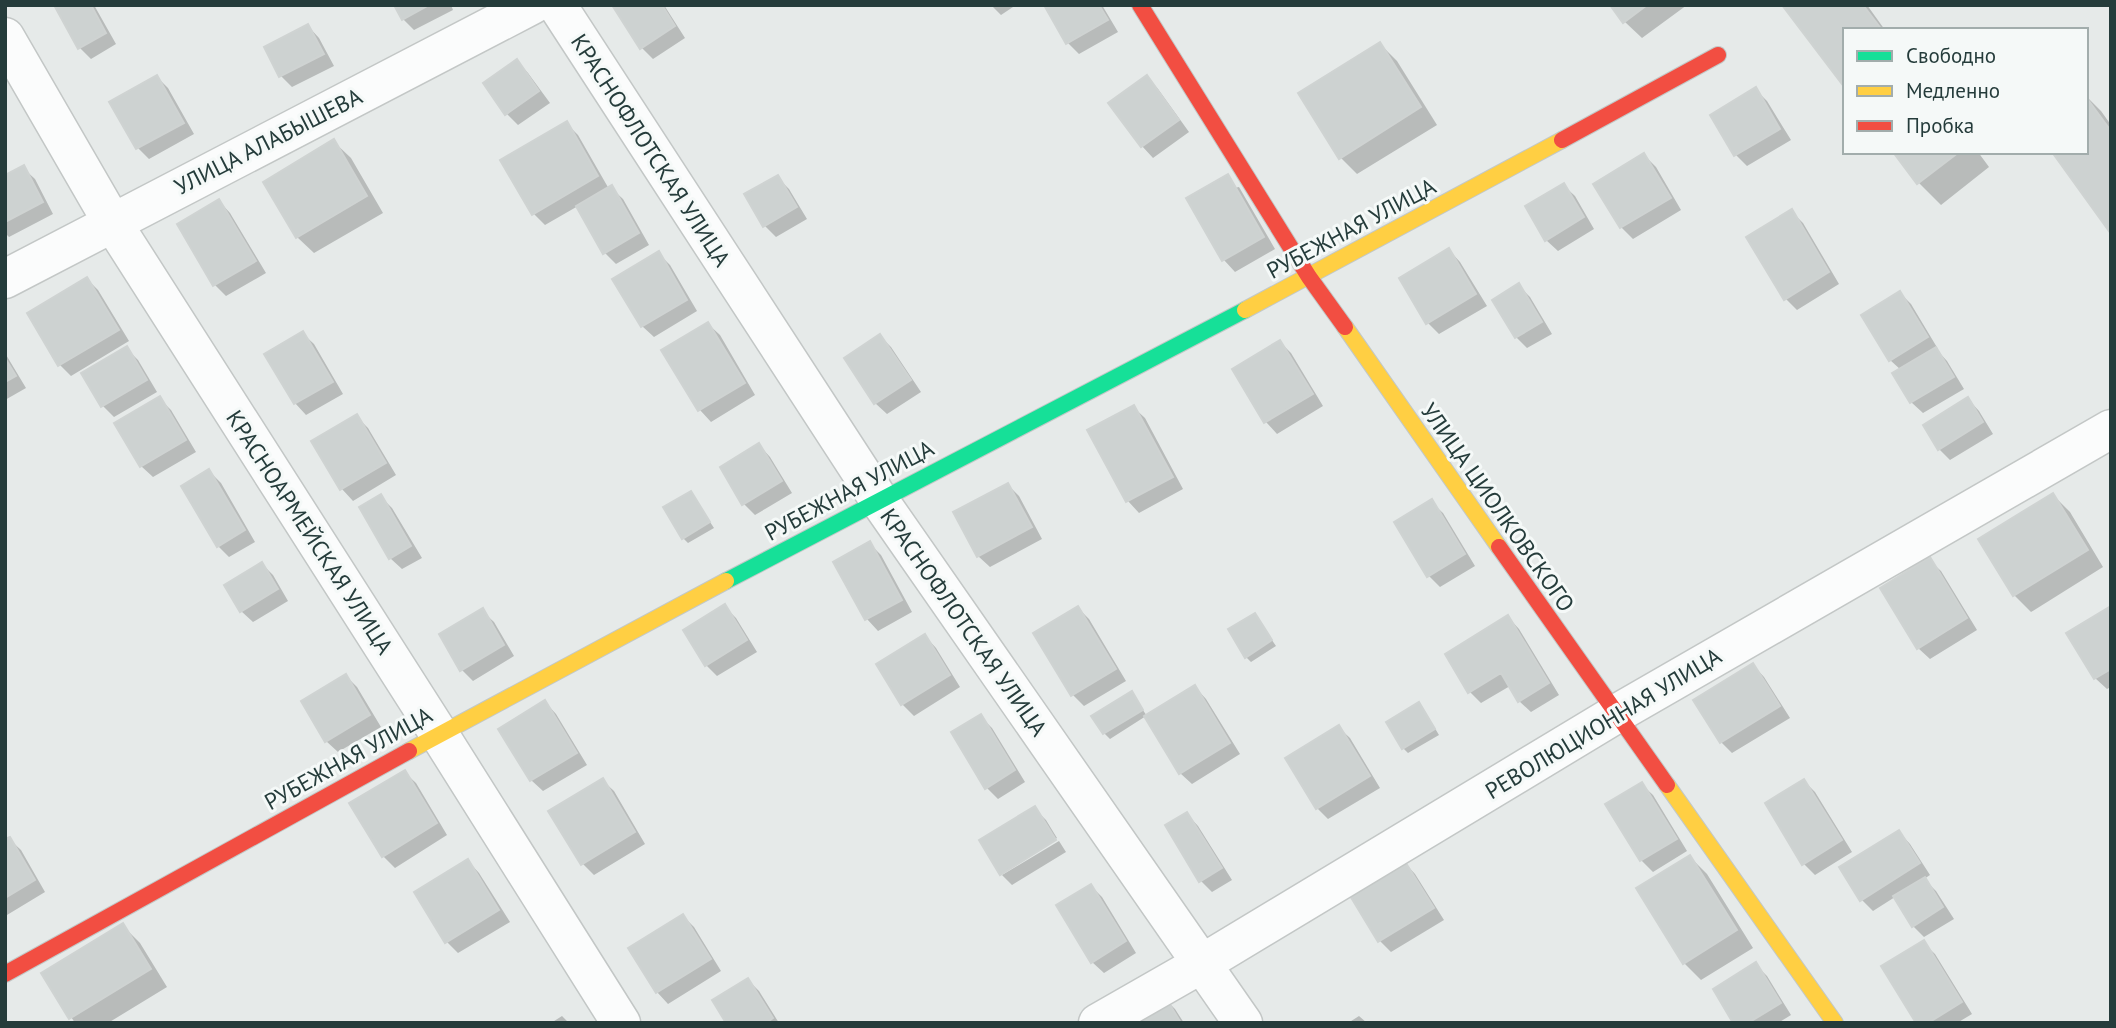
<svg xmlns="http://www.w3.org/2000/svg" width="2116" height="1028" font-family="'PT Sans',sans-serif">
  <rect width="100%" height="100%" fill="#e6eae9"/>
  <path fill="#0003" d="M 56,5 L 94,5 L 116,44 L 91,59 L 80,48 Z
    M 396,5 L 451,5 L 453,10 L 414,30 L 403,19 Z
    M 614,5 L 664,5 L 685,38 L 653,59 L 641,47 Z
    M 991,5 L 1016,5 L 1001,15 Z
    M 1046,5 L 1102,5 L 1118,32 L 1079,54 L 1068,43 Z
    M 1613,5 L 1687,5 L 1642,38 L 1625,22 Z
    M 1784,5 L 1867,5 L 1885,30 L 1845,30 Z
    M 308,26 L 319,38 L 334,66 L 292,87 L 281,76 Z
    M 1380,44 L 1397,61 L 1437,125 L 1357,174 L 1340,157 Z
    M 517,61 L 528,73 L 550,103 L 518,125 L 507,114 L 485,84 Z
    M 157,77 L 168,88 L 194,134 L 149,159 L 138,148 L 112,102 Z
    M 1147,77 L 1158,89 L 1189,132 L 1153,158 L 1142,146 Z
    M 1756,90 L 1767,101 L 1791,140 L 1747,166 L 1736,155 Z
    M 2086,96 L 2101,111 L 2111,125 L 2111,231 L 2086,152 Z
    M 566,123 L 578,135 L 609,189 L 611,188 L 623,199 L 649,245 L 616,264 L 604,252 L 578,206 L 545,225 L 534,214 Z
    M 334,142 L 351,158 L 383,213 L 314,253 L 297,237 Z
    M 1896,152 L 1978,152 L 1989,167 L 1941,205 L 1919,183 Z
    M 1644,155 L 1656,167 L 1681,210 L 1633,239 L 1621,227 L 1596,184 Z
    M 23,168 L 35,179 L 53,214 L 9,237 L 5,233 L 5,177 Z
    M 777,177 L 789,189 L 807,219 L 776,237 L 765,226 Z
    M 1563,185 L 1575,196 L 1594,229 L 1558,251 L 1546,240 Z
    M 1239,187 L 1275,249 L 1235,272 L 1224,260 L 1188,199 Z
    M 219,201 L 230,213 L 266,273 L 226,296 L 215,285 Z
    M 1791,211 L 1803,223 L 1839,284 L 1797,310 L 1786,299 Z
    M 1449,250 L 1460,262 L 1487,306 L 1439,334 L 1428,323 Z
    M 659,254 L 670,265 L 697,311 L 654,337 L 642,326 Z
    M 87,279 L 98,290 L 129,341 L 71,376 L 60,365 Z
    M 1519,286 L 1530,297 L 1552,334 L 1527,348 L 1516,337 Z
    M 1900,293 L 1911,304 L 1938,349 L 1937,350 L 1947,361 L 1964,389 L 1923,413 L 1911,402 L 1901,370 L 1890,360 Z
    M 708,324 L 720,335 L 755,395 L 711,422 L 700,410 L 664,351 Z
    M 302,333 L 314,344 L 343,394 L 306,415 L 295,403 Z
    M 880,336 L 891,347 L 921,392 L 887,414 L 875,403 Z
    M 1280,342 L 1291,353 L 1323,406 L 1277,434 L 1266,422 L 1234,370 Z
    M 126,348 L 138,360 L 157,392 L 114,417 L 103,406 L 83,374 Z
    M 5,353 L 26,388 L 5,400 Z
    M 159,398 L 171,410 L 196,452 L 153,477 L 141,466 Z
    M 1968,399 L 1979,411 L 1993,434 L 1950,460 L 1939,449 Z
    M 1133,407 L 1145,418 L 1183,489 L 1139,513 L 1128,501 L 1090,430 Z
    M 357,417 L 368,428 L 396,475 L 353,501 L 342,489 L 314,442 Z
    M 759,445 L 770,457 L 792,493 L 755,515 L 743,503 Z
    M 209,471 L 221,483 L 255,542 L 229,557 L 218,546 Z
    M 1008,485 L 1019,496 L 1042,539 L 990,567 L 978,556 Z
    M 691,493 L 714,528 L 688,543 L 683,538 Z
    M 2053,495 L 2070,512 L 2103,567 L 2031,612 L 2014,595 Z
    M 380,496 L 392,508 L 422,558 L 402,569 L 390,558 Z
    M 1431,502 L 1443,513 L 1475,566 L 1440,587 L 1429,576 Z
    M 869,543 L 881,555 L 912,612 L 878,631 L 867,619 L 835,562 Z
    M 1929,560 L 1941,571 L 1977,630 L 1930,659 L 1918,648 Z
    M 262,564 L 273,575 L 288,601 L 253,622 L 241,611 Z
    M 725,607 L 736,618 L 757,652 L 717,676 L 706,665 Z
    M 1078,608 L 1089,619 L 1126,681 L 1084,706 L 1073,695 Z
    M 2111,608 L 2111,687 L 2107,689 L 2095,678 Z
    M 482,611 L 494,622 L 514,656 L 473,681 L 461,669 Z
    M 1255,615 L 1276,646 L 1251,662 L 1246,657 Z
    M 1508,617 L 1519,629 L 1559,695 L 1531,712 L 1519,701 L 1510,686 L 1481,703 L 1470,692 Z
    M 925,636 L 936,648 L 960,687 L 914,716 L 902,704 L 878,664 Z
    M 1753,665 L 1764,677 L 1790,718 L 1732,753 L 1721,742 Z
    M 346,676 L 357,687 L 381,727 L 338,752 L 326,741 Z
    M 1195,687 L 1206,699 L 1240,754 L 1192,784 L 1180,773 L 1146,716 L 1110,739 L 1104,733 L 1131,693 L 1147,716 Z
    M 545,702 L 556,714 L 587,765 L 543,791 L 531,780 Z
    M 1424,710 L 1439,735 L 1408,753 L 1403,748 Z
    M 980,716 L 992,728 L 1025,782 L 998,799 L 987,788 Z
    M 1338,727 L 1350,738 L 1380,788 L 1328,819 L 1317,808 Z
    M 404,772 L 416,783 L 447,835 L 395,868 L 383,856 L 352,804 Z
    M 602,780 L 614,791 L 645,844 L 594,875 L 583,864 Z
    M 1804,781 L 1815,792 L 1852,852 L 1815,875 L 1804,864 Z
    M 1641,784 L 1653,795 L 1687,851 L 1653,872 L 1641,860 Z
    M 1034,808 L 1046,820 L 1057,838 L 1001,871 Z
    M 1187,814 L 1198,826 L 1232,880 L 1212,892 L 1201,881 Z
    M 1899,832 L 1910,844 L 1930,875 L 1924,879 L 1936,891 L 1954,919 L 1924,937 L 1913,926 L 1895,897 L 1873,911 L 1861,899 Z
    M 9,839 L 21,850 L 45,892 L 7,915 L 5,913 L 5,841 Z
    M 1059,841 L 1066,852 L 1012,885 L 1002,875 Z
    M 1690,857 L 1707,874 L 1753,948 L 1701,980 L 1684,963 Z
    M 468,861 L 479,873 L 510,922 L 458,953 L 447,942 Z
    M 1404,862 L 1415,874 L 1444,920 L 1391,952 L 1380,941 Z
    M 1091,886 L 1102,897 L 1136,953 L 1104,973 L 1092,962 Z
    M 683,916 L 694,927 L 721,971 L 668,1004 L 657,992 Z
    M 123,926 L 140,943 L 167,987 L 108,1023 L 75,1023 L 44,974 Z
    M 1923,943 L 1935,954 L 1972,1014 L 1957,1023 L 1918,1023 Z
    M 1756,965 L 1767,976 L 1791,1015 L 1778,1023 L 1735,1023 Z
    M 748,980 L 759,991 L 779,1023 L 728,1023 Z
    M 1164,998 L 1175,1009 L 1184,1023 L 1125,1023 Z
    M 562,1016 L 569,1023 L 551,1023 Z
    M 1359,1016 L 1367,1023 L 1348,1023 Z"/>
  <path fill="#cdd2d1" stroke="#cfd3d2" stroke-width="2" d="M 54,5 L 91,5 L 106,33 L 78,49 Z
    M 394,5 L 429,5 L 402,20 Z
    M 612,5 L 662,5 L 675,26 L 640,49 Z
    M 1044,5 L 1099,5 L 1108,20 L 1066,44 Z
    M 1610,5 L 1647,5 L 1623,23 Z
    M 1782,5 L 1863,5 L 1882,30 L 1845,30 L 1845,88 Z
    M 308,24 L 324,54 L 279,77 L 264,47 Z
    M 1380,42 L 1421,107 L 1339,159 L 1298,93 Z
    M 517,59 L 539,91 L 505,115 L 483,83 Z
    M 157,75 L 184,123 L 136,149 L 109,102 Z
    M 1147,75 L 1179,120 L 1141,147 L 1108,103 Z
    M 1756,87 L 1780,129 L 1734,156 L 1710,115 Z
    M 2086,97 L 2111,131 L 2111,234 L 2052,152 L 2086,152 Z
    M 567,121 L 598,176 L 532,215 L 500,160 Z
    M 334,139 L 367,196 L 296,238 L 263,182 Z
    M 1893,152 L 1959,152 L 1917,184 Z
    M 1644,153 L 1671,198 L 1620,228 L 1593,184 Z
    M 24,165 L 43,202 L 5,222 L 5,175 Z
    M 1228,174 L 1264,237 L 1222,261 L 1186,198 Z
    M 778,175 L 797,207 L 763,227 L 744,194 Z
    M 1564,183 L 1584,217 L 1545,241 L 1525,206 Z
    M 612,185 L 639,233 L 603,254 L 576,206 Z
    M 219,199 L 256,261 L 213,286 L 177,224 Z
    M 1792,209 L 1829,272 L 1784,300 L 1746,237 Z
    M 1449,248 L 1476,294 L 1426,324 L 1399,278 Z
    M 659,251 L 687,300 L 641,327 L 612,279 Z
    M 87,277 L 119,330 L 58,366 L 27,313 Z
    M 1519,283 L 1542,322 L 1515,338 L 1492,300 Z
    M 1900,291 L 1928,337 L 1889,361 L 1861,315 Z
    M 708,322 L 745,383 L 698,411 L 661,350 Z
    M 303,331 L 333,382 L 294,404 L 264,354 Z
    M 880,334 L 911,380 L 874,404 L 844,358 Z
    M 1280,340 L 1313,394 L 1264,423 L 1232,369 Z
    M 127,346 L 147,380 L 101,407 L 81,373 Z
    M 1936,347 L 1954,377 L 1910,403 L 1892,373 Z
    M 5,358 L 16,376 L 5,382 Z
    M 160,396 L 186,440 L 140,467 L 114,423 Z
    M 1968,397 L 1983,422 L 1938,450 L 1923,425 Z
    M 1134,405 L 1173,477 L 1126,502 L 1087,430 Z
    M 357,414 L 386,463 L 340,490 L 311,441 Z
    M 759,443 L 782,481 L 742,505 L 720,467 Z
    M 209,469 L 245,530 L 217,547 L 181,486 Z
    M 1008,483 L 1032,527 L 977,557 L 953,512 Z
    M 691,491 L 710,522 L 682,539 L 663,507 Z
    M 2053,493 L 2088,550 L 2013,596 L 1978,539 Z
    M 381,494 L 411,546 L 389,559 L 359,507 Z
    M 1432,499 L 1465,554 L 1427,577 L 1394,522 Z
    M 870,541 L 902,600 L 865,620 L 833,562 Z
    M 1930,557 L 1967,618 L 1917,649 L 1880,588 Z
    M 262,562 L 278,589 L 240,612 L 224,585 Z
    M 725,604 L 747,640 L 705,666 L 683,630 Z
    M 1078,606 L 1116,669 L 1071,696 L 1033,633 Z
    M 2111,606 L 2111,669 L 2094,679 L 2066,633 Z
    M 483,608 L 504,645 L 460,671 L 439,634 Z
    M 1255,613 L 1272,640 L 1245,658 L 1228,629 Z
    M 1508,615 L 1549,683 L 1518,702 L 1501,673 L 1468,693 L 1445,654 Z
    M 925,634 L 950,675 L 901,705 L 876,664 Z
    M 1753,663 L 1780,706 L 1720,743 L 1693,700 Z
    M 346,674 L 370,715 L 325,742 L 301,701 Z
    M 1195,685 L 1230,743 L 1179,774 L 1144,716 Z
    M 1132,691 L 1143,710 L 1103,734 L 1091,716 Z
    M 545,700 L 577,753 L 530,781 L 498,729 Z
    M 1419,702 L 1435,729 L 1402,749 L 1386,722 Z
    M 981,714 L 1015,770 L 985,789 L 951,732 Z
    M 1339,725 L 1370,776 L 1316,809 L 1285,758 Z
    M 405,770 L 437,823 L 382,857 L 349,803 Z
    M 603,778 L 635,832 L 581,865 L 548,811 Z
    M 1804,779 L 1842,840 L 1802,865 L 1765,803 Z
    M 1642,782 L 1677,839 L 1640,861 L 1605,804 Z
    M 1035,806 L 1056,840 L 1000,875 L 979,840 Z
    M 1187,812 L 1222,868 L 1199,882 L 1165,825 Z
    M 1899,830 L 1920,863 L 1860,901 L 1839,867 Z
    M 10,837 L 35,880 L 5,898 L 5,839 Z
    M 1690,855 L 1737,930 L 1683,964 L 1636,888 Z
    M 468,859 L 499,910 L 445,943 L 414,892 Z
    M 1404,860 L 1434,908 L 1378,942 L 1349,894 Z
    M 1925,877 L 1943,907 L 1912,927 L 1893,896 Z
    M 1091,884 L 1126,941 L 1091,963 L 1056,905 Z
    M 683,914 L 711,959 L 656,993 L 628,948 Z
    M 123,923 L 151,969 L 69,1019 L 41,973 Z
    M 1924,940 L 1962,1002 L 1928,1023 L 1916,1023 L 1881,966 Z
    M 1756,962 L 1781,1003 L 1748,1023 L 1733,1023 L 1713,989 Z
    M 748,978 L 773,1018 L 766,1023 L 726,1023 L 712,1000 Z
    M 1164,995 L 1181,1023 L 1122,1023 Z"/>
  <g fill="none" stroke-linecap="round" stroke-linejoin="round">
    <defs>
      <path id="street" d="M 557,5 L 879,500 L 1243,1023
        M 5,37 L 112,222 L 439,734 L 621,1023
        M 5,279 L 532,5
        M 1098,1023 L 1203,963 L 1616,714 L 2111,429"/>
      <path id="fast" d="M 726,581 L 1245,310"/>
      <path id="slow" d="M 1245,310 L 1562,140
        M 1345,327 L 1499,547
        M 409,751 L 726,581
        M 1667,785 L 1835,1023"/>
      <path id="jam" d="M 1140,5 L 1309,277 L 1345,327
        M 1562,140 L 1718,55
        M 1499,547 L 1667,785
        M 5,974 L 409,751"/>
    </defs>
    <use href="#street" stroke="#c3c7c6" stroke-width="41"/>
    <use href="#fast" stroke="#c2c8c7" stroke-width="18"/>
    <use href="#slow" stroke="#c2c8c7" stroke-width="18"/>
    <use href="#jam" stroke="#c2c8c7" stroke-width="18"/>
    <use href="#street" stroke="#fbfcfc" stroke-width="38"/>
    <use href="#fast" stroke="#16e098" stroke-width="16"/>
    <use href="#slow" stroke="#ffcf43" stroke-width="16"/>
    <use href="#jam" stroke="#f24e42" stroke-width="16"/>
  </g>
  <g text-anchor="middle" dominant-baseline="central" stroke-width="6" stroke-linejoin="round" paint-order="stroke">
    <g font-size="23" fill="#253c3b" stroke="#f5f9f8">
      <text transform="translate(268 141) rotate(-27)">УЛИЦА АЛАБЫШЕВА</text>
      <text transform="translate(651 150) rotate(57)">КРАСНОФЛОТСКАЯ УЛИЦА</text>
      <text transform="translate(1351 228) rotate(-28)">РУБЕЖНАЯ УЛИЦА</text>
      <text transform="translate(849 490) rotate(-28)">РУБЕЖНАЯ УЛИЦА</text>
      <text transform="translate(1498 507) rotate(55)">УЛИЦА ЦИОЛКОВСКОГО</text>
      <text transform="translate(310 532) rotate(57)">КРАСНОАРМЕЙСКАЯ УЛИЦА</text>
      <text transform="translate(964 622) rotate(55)">КРАСНОФЛОТСКАЯ УЛИЦА</text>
      <text transform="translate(1603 723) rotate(-31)">РЕВОЛЮЦИОННАЯ УЛИЦА</text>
      <text transform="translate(348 758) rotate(-29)">РУБЕЖНАЯ УЛИЦА</text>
    </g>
  </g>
  <rect width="2116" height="1028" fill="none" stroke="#253c3b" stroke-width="14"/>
  <rect x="1843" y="28" width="245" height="126" fill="#f5f9f8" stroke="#a2adac" stroke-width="2"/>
  <rect x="1857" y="51" width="35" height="10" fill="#16e098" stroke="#a2adac" stroke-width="2"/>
  <text x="1906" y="63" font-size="21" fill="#253c3b">Свободно</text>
  <rect x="1857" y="86" width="35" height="10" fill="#ffcf43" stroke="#a2adac" stroke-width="2"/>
  <text x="1906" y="98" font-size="21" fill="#253c3b">Медленно</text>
  <rect x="1857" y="121" width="35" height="10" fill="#f24e42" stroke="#a2adac" stroke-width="2"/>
  <text x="1906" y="133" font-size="21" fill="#253c3b">Пробка</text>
</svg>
